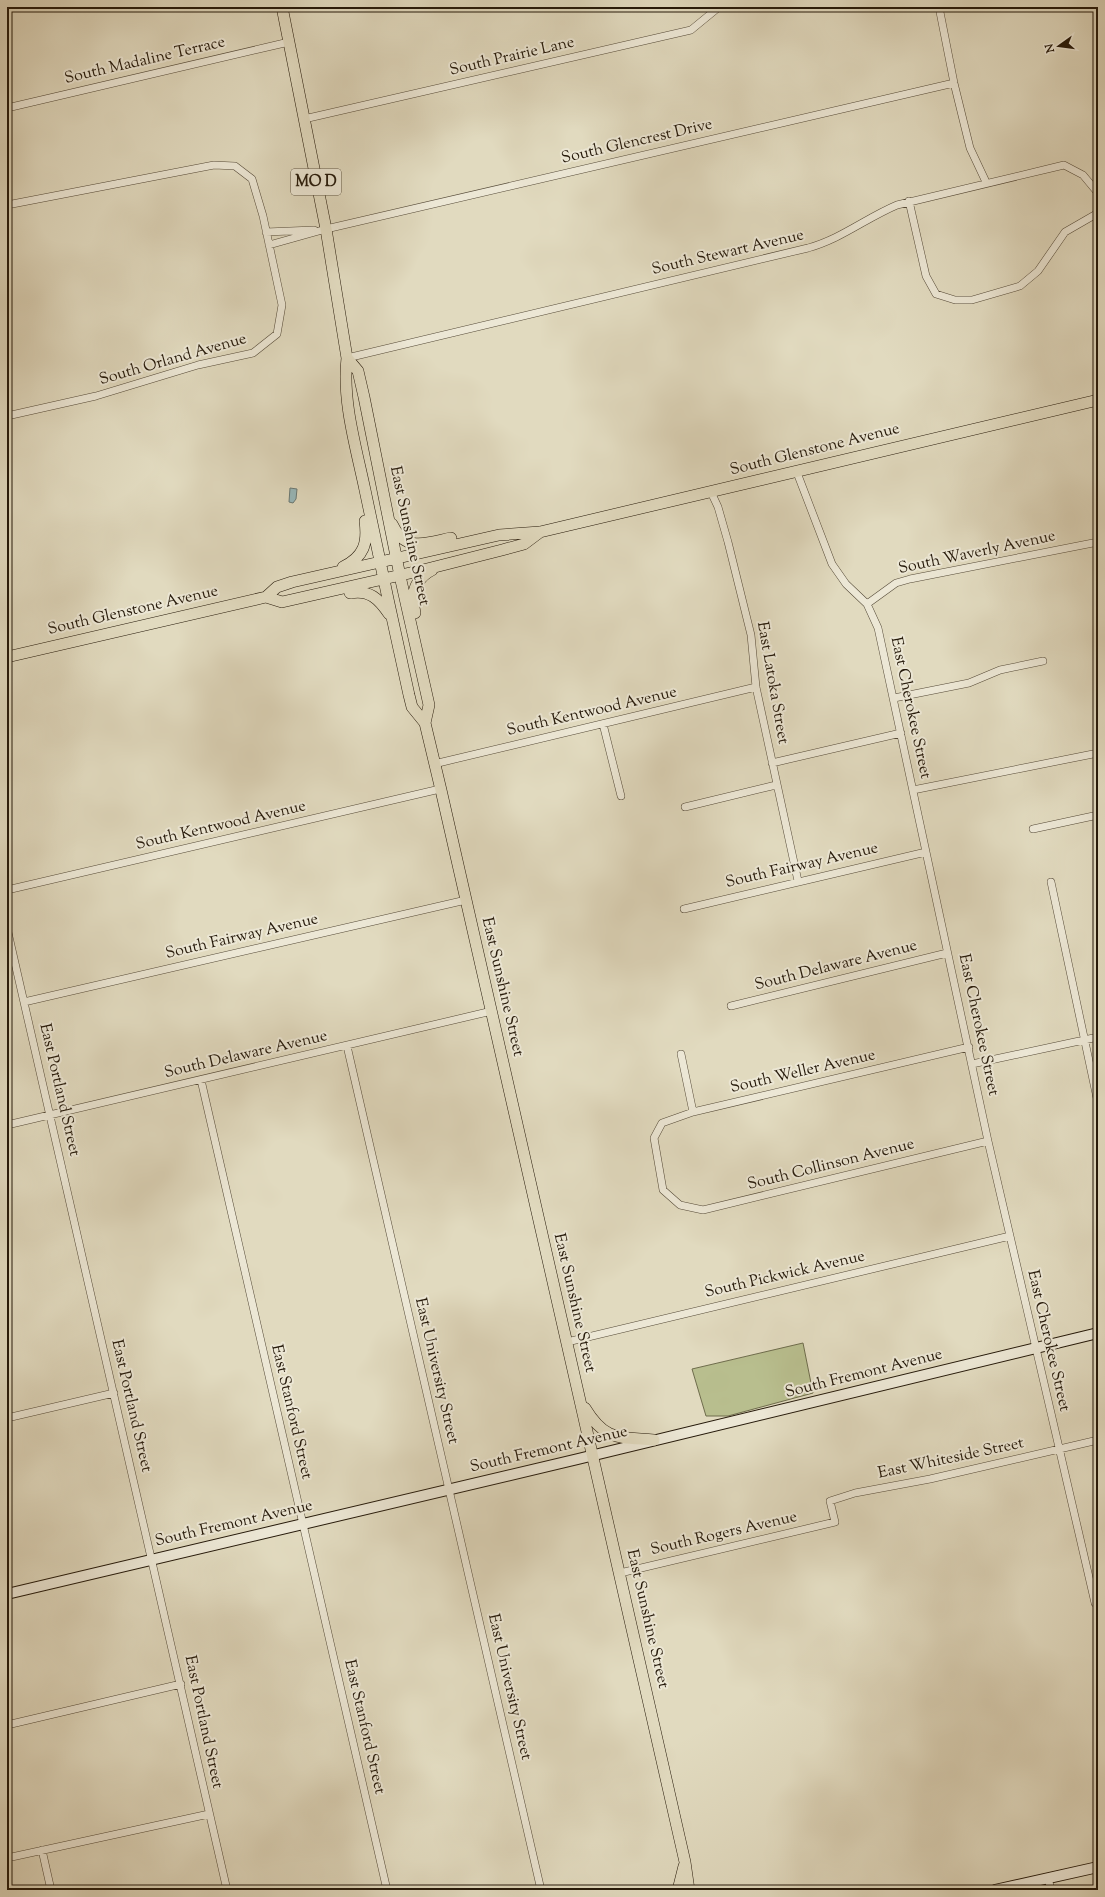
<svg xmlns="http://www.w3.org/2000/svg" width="1105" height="1897" font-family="'Sorts Mill Goudy',serif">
  <rect width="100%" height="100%" fill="#e1dabf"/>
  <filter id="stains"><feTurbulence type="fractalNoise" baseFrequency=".005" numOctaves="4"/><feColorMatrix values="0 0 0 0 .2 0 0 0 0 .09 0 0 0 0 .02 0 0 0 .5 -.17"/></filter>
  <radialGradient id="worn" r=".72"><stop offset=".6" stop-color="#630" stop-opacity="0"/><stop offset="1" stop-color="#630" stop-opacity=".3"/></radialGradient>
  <path fill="#b8be8e" stroke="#6e6c4c" d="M 803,1343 L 813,1393 L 728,1416 L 706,1416 L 692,1369 Z"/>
  <path fill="#97b8bb" stroke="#697874" d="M 290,488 L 297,489 L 296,499 L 293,503 L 289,502 Z"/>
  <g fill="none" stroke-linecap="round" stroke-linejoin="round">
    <defs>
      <path id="street" d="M 939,7 L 954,83 L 970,148 L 986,182
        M 7,108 L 289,42
        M 304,119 L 691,30 L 719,7
        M 909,201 L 926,276 L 936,294 L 955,300 L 972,300 L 1020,286 L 1038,271 L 1065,232 L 1098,213
        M 7,205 L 214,165 L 235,166 L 252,179 L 263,216 L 282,305 L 277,334 L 253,353 L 198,365 L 96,396 L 7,416
        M 266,232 L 314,230
        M 269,245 L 326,229 L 954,83
        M 347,358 L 808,248 C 841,239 866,218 897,205 L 1064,165 L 1083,175 L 1098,193
        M 796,470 L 832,564 L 846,584 L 867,604 L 878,628 L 988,1141 L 1095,1603 L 1098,1602
        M 711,492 L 718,507 L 728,542 L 751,635 L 756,687 L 798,881
        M 867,604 L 896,583 L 910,579 L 1098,542
        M 894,698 L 969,683 L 1000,670 L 1043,661
        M 603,724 L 621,796
        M 772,763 L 901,733
        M 434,764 L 756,687
        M 913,790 L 1098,753
        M 685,807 L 776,785
        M 1033,829 L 1098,815
        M 1051,882 L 1098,1103
        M 7,890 L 440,789
        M 684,909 L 926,852
        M 7,928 L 227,1890
        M 24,1002 L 466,900
        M 731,1006 L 947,953
        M 347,1046 L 541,1890
        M 969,1047 L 693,1112 L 662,1123 L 654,1138 L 663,1190 L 680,1205 L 703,1210 L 988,1141
        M 681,1054 L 693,1112
        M 972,1064 L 1098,1037
        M 201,1080 L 387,1890
        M 7,1125 L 492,1011
        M 567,1342 L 1010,1236
        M 7,1418 L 114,1393
        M 620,1573 L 835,1522 L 830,1501 L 855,1493 L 930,1479 L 1098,1440
        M 7,1725 L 181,1684
        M 42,1850 L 51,1890
        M 7,1858 L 209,1814
        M 1048,1878 L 1051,1890"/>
      <path id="secondary" d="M 7,1594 L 578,1459 L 1098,1333
        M 995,1890 L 1098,1867"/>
      <path id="primary" d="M 282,7 L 326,229 L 347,358 C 342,401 356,447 365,490 C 379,558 394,627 409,695 L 412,707 L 425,723 L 441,790 L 685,1862 L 689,1890
        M 347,358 L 358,371 L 364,397 L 400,576 L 427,696 L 429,705 L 425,723
        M 392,524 C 405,553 427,543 451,538
        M 343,567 C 364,557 368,543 365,521
        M 350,593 C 369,589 379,599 389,614
        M 266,597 L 282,602 L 423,570 L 502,550 L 524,544 L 540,532
        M 415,613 C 411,595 414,579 432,570
        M 7,657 L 266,597 L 277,587 L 292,582 L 499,535 L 540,532 L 1098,400
        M 585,1408 C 605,1441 618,1437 654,1440
        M 678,1890 L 684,1866"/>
    </defs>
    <use href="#street" stroke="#544937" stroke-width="8"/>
    <use href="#secondary" stroke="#25190a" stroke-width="12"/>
    <use href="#primary" stroke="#25190a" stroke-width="12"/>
    <use href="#street" stroke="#ece7d5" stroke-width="7"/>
    <use href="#secondary" stroke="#ece7d5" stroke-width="10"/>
    <use href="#primary" stroke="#e1dabf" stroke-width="11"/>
  </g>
  <g text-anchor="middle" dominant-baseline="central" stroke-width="4" stroke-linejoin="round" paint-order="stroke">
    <rect fill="#ece7d5" stroke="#615747" stroke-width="1" x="291" y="169" width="50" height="26" rx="3"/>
    <g font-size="15" font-weight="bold" fill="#25190a">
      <text x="316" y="182">MO D</text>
    </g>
    <g font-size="16" fill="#25190a" stroke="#ece7d5">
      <text transform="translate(512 57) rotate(-13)">South Prairie Lane</text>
      <text transform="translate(145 61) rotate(-13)">South Madaline Terrace</text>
      <text transform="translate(637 142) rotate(-13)">South Glencrest Drive</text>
      <text transform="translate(728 253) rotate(-13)">South Stewart Avenue</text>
      <text transform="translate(173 360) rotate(-16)">South Orland Avenue</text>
      <text transform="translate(815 450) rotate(-14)">South Glenstone Avenue</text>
      <text transform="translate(409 536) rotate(78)">East Sunshine Street</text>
      <text transform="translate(977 553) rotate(-12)">South Waverly Avenue</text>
      <text transform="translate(133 611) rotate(-13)">South Glenstone Avenue</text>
      <text transform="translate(772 683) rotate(80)">East Latoka Street</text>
      <text transform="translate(910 708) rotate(78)">East Cherokee Street</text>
      <text transform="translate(592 712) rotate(-13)">South Kentwood Avenue</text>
      <text transform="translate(221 826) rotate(-13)">South Kentwood Avenue</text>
      <text transform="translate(802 866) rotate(-13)">South Fairway Avenue</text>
      <text transform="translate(242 937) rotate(-13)">South Fairway Avenue</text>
      <text transform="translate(836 966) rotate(-14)">South Delaware Avenue</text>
      <text transform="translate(502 987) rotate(77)">East Sunshine Street</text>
      <text transform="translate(978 1025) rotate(78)">East Cherokee Street</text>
      <text transform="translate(246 1055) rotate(-13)">South Delaware Avenue</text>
      <text transform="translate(803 1072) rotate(-13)">South Weller Avenue</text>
      <text transform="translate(59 1090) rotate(77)">East Portland Street</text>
      <text transform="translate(831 1165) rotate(-14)">South Collinson Avenue</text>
      <text transform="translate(785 1275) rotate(-13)">South Pickwick Avenue</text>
      <text transform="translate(574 1303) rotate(77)">East Sunshine Street</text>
      <text transform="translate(1048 1341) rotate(77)">East Cherokee Street</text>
      <text transform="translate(436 1371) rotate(77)">East University Street</text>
      <text transform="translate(864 1374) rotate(-14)">South Fremont Avenue</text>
      <text transform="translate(131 1406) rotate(77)">East Portland Street</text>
      <text transform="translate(291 1412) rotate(77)">East Stanford Street</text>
      <text transform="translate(549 1450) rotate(-13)">South Fremont Avenue</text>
      <text transform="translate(951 1459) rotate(-12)">East Whiteside Street</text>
      <text transform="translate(234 1524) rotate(-13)">South Fremont Avenue</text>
      <text transform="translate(724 1534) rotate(-13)">South Rogers Avenue</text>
      <text transform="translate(647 1619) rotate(77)">East Sunshine Street</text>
      <text transform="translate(509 1687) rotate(77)">East University Street</text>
      <text transform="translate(203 1722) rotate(78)">East Portland Street</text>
      <text transform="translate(364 1727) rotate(77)">East Stanford Street</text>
    </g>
  </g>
  <rect width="1105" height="1897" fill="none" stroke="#e1dabf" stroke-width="24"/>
  <rect x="8" y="8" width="1089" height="1881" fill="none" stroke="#25190a" stroke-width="2"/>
  <rect x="12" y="12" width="1081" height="1873" fill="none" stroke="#25190a"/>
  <g transform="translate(1059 46) rotate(256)" stroke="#ece7d5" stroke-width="3" paint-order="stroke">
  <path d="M0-3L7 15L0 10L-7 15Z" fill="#25190a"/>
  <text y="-6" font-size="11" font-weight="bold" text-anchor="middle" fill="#25190a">N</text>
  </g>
  <rect width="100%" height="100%" filter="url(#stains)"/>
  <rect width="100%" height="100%" fill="url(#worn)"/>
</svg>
